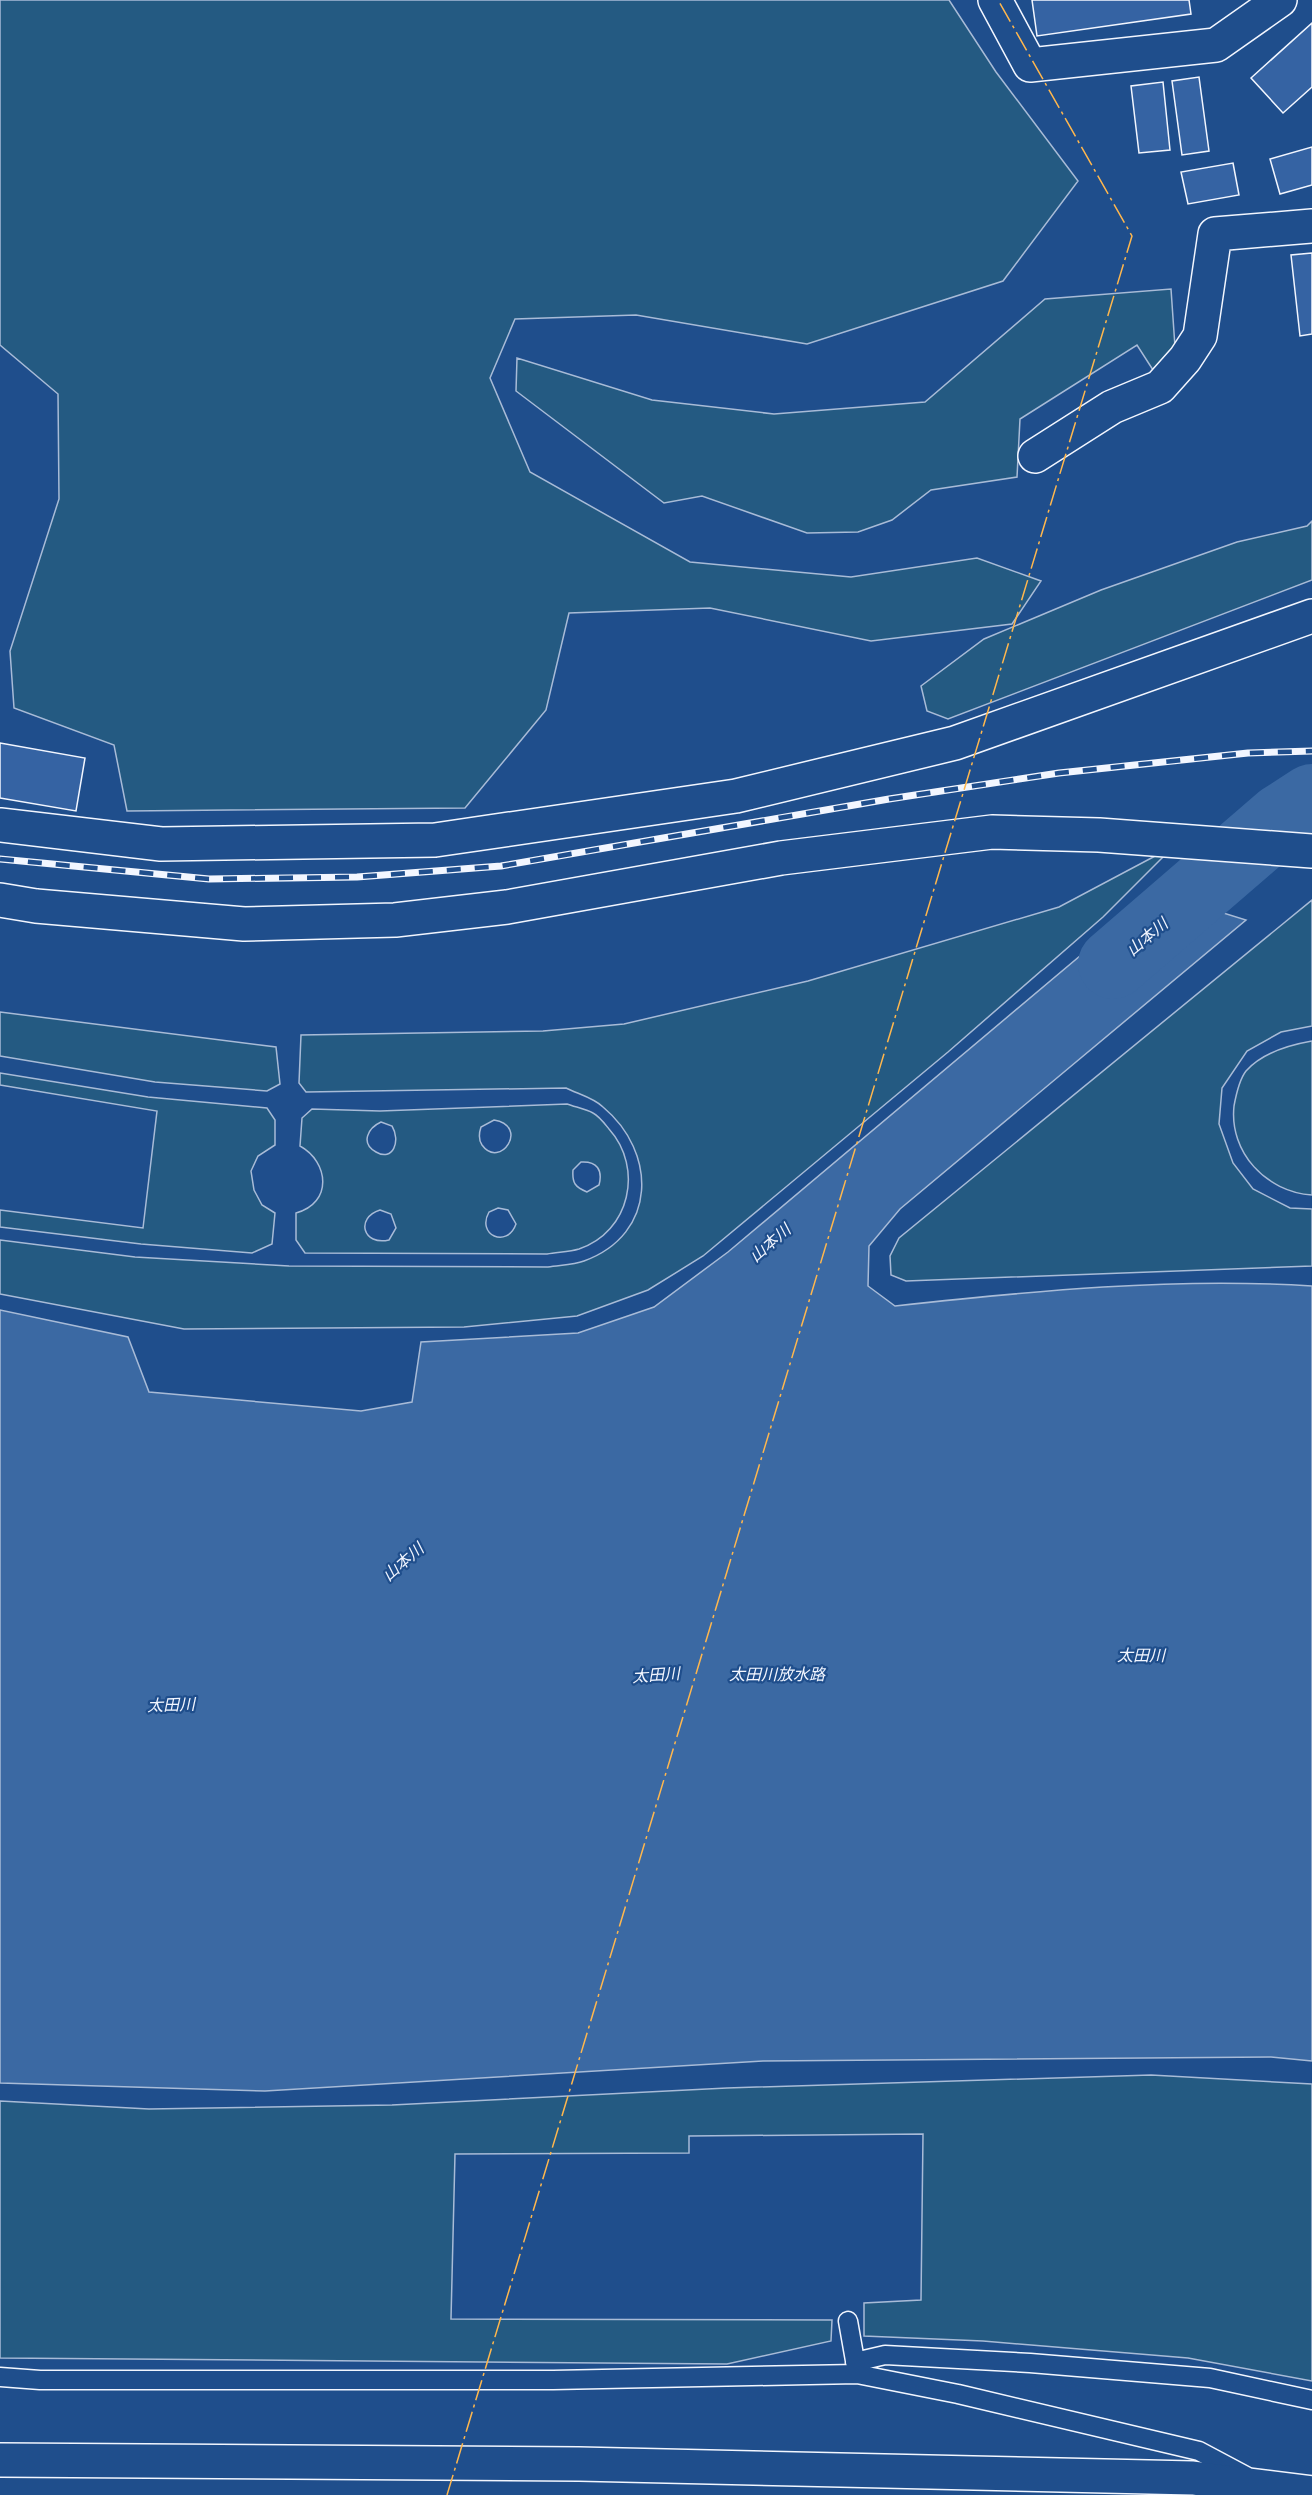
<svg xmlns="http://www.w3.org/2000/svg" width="1312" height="2495" font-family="'Roboto Condensed','Noto Sans JP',sans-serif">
  <rect width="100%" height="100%" fill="#1f4e8c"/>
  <path fill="#245a82" stroke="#a8bbd7" stroke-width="1.5" fill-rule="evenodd" d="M 0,0 L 949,0 L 996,72 L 1078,181 L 1003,281 L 807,344 L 636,315 L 515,319 L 490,378 L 530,472 L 690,562 L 851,577 L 977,558 L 1041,581 L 1012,624 L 871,641 L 710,608 L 569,613 L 546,710 L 465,808 L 127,811 L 114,745 L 14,708 L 10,651 L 59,499 L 58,394 L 0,345 Z
    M 1171,289 L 1175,347 L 1153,370 L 1137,345 L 1020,419 L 1017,477 L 931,490 L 892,520 L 858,532 L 807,533 L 702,496 L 664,503 L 516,391 L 517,358 L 652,400 L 774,414 L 925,402 L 1045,299 Z
    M 1312,521 L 1312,580 L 948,719 L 927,711 L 921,686 L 984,639 L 1101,590 L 1237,542 L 1307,526 Z
    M 1174,846 L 1103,917 L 948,1052 L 703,1256 L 648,1290 L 577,1316 L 464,1327 L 184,1329 L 0,1294 L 0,1240 L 135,1257 L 289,1266 L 548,1267 C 560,1265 573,1265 584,1261 C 658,1234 657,1152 603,1107 C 594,1098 578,1094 566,1088 L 306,1092 L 299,1083 L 301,1035 L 543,1031 L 624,1024 L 808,981 L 1059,907 Z
    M 1312,900 L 1312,1026 L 1281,1032 L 1247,1051 L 1222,1088 L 1219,1124 L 1233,1163 L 1253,1189 L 1290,1208 L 1312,1209 L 1312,1266 L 906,1281 L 891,1275 L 890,1256 L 899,1238 Z
    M 0,1012 L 276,1047 L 280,1084 L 267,1091 L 155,1082 L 0,1056 Z
    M 1312,1041 L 1312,1195 C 1266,1192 1229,1152 1234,1106 C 1236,1095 1239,1080 1246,1071 C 1262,1053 1289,1045 1312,1041 Z
    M 0,1073 L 148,1097 L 267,1108 L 275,1120 L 275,1145 L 258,1156 L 251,1171 L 254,1190 L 262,1205 L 275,1213 L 272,1244 L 252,1253 L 141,1244 L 0,1227 L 0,1210 L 143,1228 L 157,1111 L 0,1085 Z
    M 567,1104 C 575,1107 586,1109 593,1113 C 599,1116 605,1124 609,1129 C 644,1168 630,1232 579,1249 C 569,1252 557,1252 547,1254 L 305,1253 L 296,1240 L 296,1213 C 333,1203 329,1162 300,1146 L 302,1118 L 312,1109 L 380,1111 ZM 494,1120 C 530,1126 500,1170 482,1145 C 478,1139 479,1133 481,1127 ZM 381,1122 L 392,1126 C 401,1141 393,1162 376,1152 C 360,1143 368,1128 381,1122 ZM 581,1162 C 597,1161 603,1170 599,1185 L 587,1192 C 575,1187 572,1183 573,1170 ZM 498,1208 L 508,1210 L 516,1224 C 507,1249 476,1235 489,1212 ZM 380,1210 L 391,1214 L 396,1228 L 389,1240 C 363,1246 355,1218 380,1210 Z
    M 1151,2075 L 1312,2084 L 1312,2381 L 1188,2358 L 983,2341 L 864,2336 L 864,2303 L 921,2300 L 923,2134 L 689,2136 L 689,2153 L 455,2154 L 451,2319 L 832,2320 L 831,2341 L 727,2364 L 0,2358 L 0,2101 L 149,2109 L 392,2105 L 727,2088 Z"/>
  <path fill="#3b69a3" stroke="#a8bbd7" stroke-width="1.5" d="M 1156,892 L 1246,920 L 900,1209 L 869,1246 L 868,1286 L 895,1306 C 1033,1291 1173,1277 1312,1286 L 1312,2061 L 1271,2057 L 763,2061 L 265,2091 L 0,2083 L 0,1310 L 128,1337 L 149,1392 L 361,1411 L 412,1402 L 421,1342 L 578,1333 L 654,1307 L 728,1252 Z"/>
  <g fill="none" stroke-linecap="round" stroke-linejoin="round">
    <path stroke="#3b69a3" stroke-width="70" d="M 1113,964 L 1281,819 L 1312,799"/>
  </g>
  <path fill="#3563a3" stroke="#f2f6ff" stroke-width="1.5" d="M 1032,0 L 1189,0 L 1191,14 L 1037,36 Z
    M 1312,23 L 1312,87 L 1283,113 L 1251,78 Z
    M 1199,77 L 1209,151 L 1182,155 L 1172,81 Z
    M 1163,82 L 1170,150 L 1139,153 L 1131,86 Z
    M 1312,147 L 1312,185 L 1280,194 L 1270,159 Z
    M 1233,163 L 1239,195 L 1188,204 L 1181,172 Z
    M 1312,253 L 1312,334 L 1300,336 L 1291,255 Z
    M 0,743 L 85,758 L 76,811 L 0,798 Z"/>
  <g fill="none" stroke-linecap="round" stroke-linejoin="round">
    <defs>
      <path id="lane" d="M 848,2321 L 857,2372
        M 855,2362 L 885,2355 L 1030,2363 L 1210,2378 L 1312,2400
        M 0,2377 L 40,2380 L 553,2380 L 857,2374 L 958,2394 L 1199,2451 L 1246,2476"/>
      <path id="street" d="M 995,0 L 1030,65 L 1216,45 L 1280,0
        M 1035,456 L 1112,407 L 1160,387 L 1185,359 L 1200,336 L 1215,234 L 1312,226
        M 0,825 L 161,844 L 435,840 L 736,796 L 955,743 L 1312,616"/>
      <path id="secondary" d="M 0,900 L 36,906 L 244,924 L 395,920 L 507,907 L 781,858 L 992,832 L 1099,835 L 1312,851
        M 0,2460 L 579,2464 L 1193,2478 L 1312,2493"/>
    </defs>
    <use href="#lane" stroke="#f2f6ff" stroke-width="21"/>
    <use href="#street" stroke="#f2f6ff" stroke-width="36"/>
    <use href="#secondary" stroke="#f2f6ff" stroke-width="36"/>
    <use href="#lane" stroke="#1f4e8c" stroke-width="18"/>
    <use href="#street" stroke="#1f4e8c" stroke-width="33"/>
    <use href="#secondary" stroke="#1f4e8c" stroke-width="33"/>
    <defs>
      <path id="rail" d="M 0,859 L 209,879 L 357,877 L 501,866 L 889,799 L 1059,773 L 1248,753 L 1312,751"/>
    </defs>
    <use href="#rail" stroke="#f2f6ff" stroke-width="7"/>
    <use href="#rail" stroke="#1f4e8c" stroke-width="4.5" stroke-dasharray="14" stroke-linecap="butt"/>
    <path stroke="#ffb74d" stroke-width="1.5" stroke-dasharray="21 4.5 3 4.5" stroke-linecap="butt" d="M 447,2495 L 1132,236 L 998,0"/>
  </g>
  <g text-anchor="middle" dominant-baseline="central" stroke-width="4.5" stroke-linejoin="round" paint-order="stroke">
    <g font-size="16" font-style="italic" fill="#f2f6ff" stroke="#1f4e8c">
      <text transform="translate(1147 937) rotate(-40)">山本川</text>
      <text transform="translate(770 1243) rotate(-41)">山本川</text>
      <text transform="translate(403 1562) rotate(-41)">山本川</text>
      <text x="1141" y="1655">太田川</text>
      <text x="777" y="1674">太田川放水路</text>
      <text transform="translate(656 1675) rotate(-4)">太田川</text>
      <text transform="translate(171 1705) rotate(-2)">太田川</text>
    </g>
  </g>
</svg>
